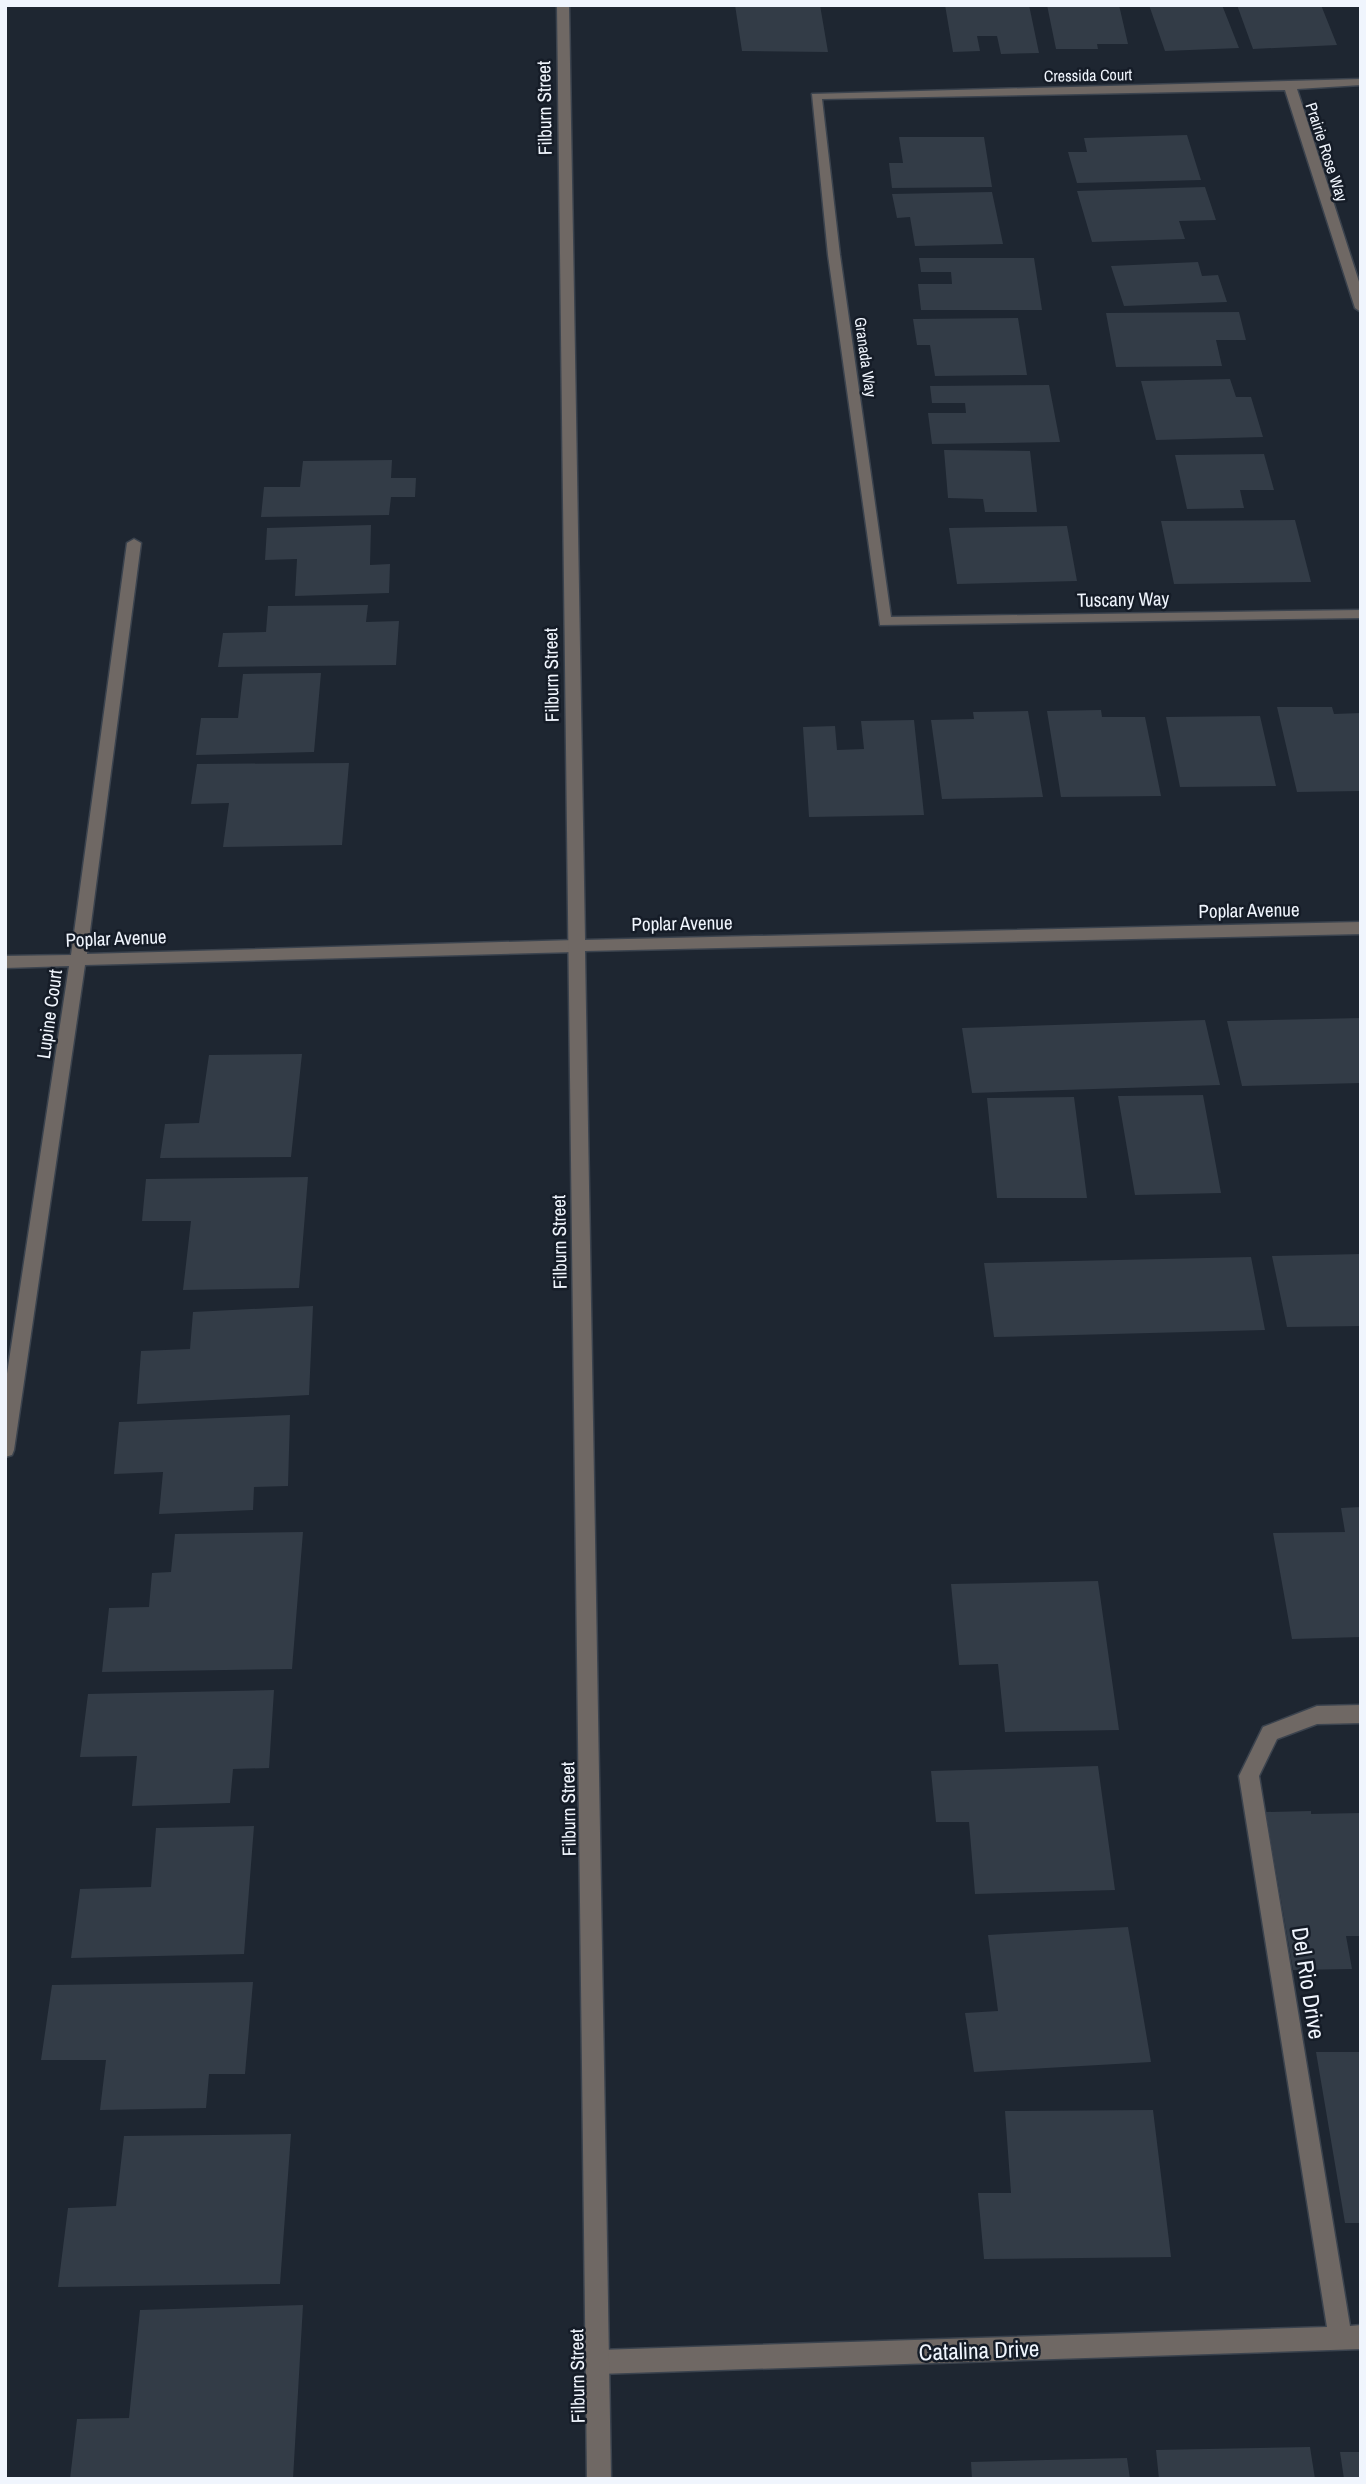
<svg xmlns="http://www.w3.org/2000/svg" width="1366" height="2484" font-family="'Archivo Narrow',sans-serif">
  <rect width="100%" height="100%" fill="#1e2631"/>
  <path fill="#333c47" d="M 735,5 L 820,5 L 828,52 L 742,51 Z
    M 945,5 L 1029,5 L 1039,53 L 1001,54 L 997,36 L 977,36 L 980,51 L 953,52 Z
    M 1047,5 L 1119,5 L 1128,44 L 1097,44 L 1098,49 L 1056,49 Z
    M 1149,5 L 1222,5 L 1239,48 L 1165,51 Z
    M 1237,5 L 1321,5 L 1337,45 L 1253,49 Z
    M 1187,135 L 1201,180 L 1077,183 L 1068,152 L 1087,152 L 1084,138 Z
    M 899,137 L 984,137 L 992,187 L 892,188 L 889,163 L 903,163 Z
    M 1205,187 L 1216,220 L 1179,221 L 1185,239 L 1092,242 L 1077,191 Z
    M 992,192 L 1003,244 L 915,246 L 910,217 L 897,218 L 892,194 Z
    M 919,258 L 1034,258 L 1042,310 L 921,310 L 918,284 L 952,284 L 951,272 L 921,272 Z
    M 1198,262 L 1202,276 L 1218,275 L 1227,302 L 1124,306 L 1111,266 Z
    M 1239,312 L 1246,340 L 1216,340 L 1222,366 L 1116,367 L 1106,313 Z
    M 1018,318 L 1027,375 L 935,376 L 930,345 L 917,345 L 913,319 Z
    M 1230,379 L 1236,397 L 1251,397 L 1263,437 L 1156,440 L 1141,381 Z
    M 1049,385 L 1060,442 L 932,444 L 928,413 L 966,413 L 965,403 L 932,403 L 930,386 Z
    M 944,450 L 1030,451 L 1037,512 L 985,512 L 983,499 L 948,498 Z
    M 1264,454 L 1274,490 L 1240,490 L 1244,508 L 1187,509 L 1175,455 Z
    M 392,460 L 391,478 L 416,478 L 415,497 L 391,497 L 389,515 L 261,517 L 264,487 L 300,487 L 303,461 Z
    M 1295,520 L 1311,582 L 1174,584 L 1161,521 Z
    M 371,525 L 370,565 L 390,564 L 389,593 L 295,596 L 297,559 L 265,560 L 267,528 Z
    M 1067,526 L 1077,581 L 957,584 L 949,528 Z
    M 368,605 L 366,622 L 399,621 L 396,665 L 218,667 L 223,633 L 266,632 L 268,606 Z
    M 321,673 L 314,752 L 196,755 L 201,718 L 238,718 L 243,674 Z
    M 1277,707 L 1332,707 L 1334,714 L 1361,713 L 1361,791 L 1297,792 Z
    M 1101,710 L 1102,717 L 1145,717 L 1161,796 L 1061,797 L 1047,711 Z
    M 1028,711 L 1043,797 L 942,799 L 931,720 L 974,719 L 973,712 Z
    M 1260,716 L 1276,786 L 1180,787 L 1166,717 Z
    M 914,720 L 924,815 L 809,817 L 803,727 L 835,726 L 837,750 L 864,749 L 861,721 Z
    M 349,763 L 342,845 L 223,847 L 229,803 L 191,804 L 197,764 Z
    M 1361,1018 L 1361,1083 L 1242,1086 L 1227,1021 Z
    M 1205,1020 L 1220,1085 L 972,1093 L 962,1028 Z
    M 302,1054 L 291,1157 L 160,1158 L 165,1124 L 199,1123 L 209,1055 Z
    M 1203,1095 L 1221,1193 L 1135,1195 L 1118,1096 Z
    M 1074,1097 L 1087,1198 L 997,1198 L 987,1098 Z
    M 308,1177 L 299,1288 L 183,1290 L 191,1221 L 142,1221 L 146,1179 Z
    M 1361,1254 L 1361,1326 L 1287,1327 L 1272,1256 Z
    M 1251,1257 L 1265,1330 L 994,1337 L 984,1263 Z
    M 313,1306 L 309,1395 L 137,1404 L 141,1351 L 190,1349 L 193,1312 Z
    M 290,1415 L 288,1486 L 254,1487 L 253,1510 L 159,1514 L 163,1472 L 114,1474 L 119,1422 Z
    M 1361,1507 L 1361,1637 L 1292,1639 L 1273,1533 L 1345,1532 L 1341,1508 Z
    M 303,1532 L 292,1669 L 102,1672 L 109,1608 L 149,1607 L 152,1573 L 171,1572 L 175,1534 Z
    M 1098,1581 L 1119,1730 L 1005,1732 L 998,1664 L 959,1665 L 951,1584 Z
    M 274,1690 L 269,1768 L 233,1769 L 230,1803 L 132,1806 L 137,1756 L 80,1757 L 88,1694 Z
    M 1098,1766 L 1115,1890 L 975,1894 L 969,1822 L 936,1822 L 931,1771 Z
    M 1311,1811 L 1311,1814 L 1361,1813 L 1361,1936 L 1346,1936 L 1352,1969 L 1293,1970 L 1266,1812 Z
    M 254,1826 L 244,1954 L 71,1958 L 80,1889 L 151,1887 L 156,1828 Z
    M 1128,1927 L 1151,2062 L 974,2072 L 965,2013 L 998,2011 L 988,1935 Z
    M 253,1982 L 245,2074 L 209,2074 L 206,2108 L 100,2110 L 106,2060 L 41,2060 L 52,1985 Z
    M 1316,2052 L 1361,2052 L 1361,2223 L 1345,2223 Z
    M 1153,2110 L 1171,2257 L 984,2259 L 978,2193 L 1011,2193 L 1005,2111 Z
    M 291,2134 L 280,2284 L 58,2287 L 68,2208 L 116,2206 L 124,2136 Z
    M 303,2305 L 293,2479 L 70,2479 L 77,2419 L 129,2418 L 140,2310 Z
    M 1310,2447 L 1315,2479 L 1159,2479 L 1156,2450 Z
    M 1340,2452 L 1361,2452 L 1361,2479 L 1344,2479 Z
    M 1127,2458 L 1130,2479 L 972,2479 L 971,2462 Z"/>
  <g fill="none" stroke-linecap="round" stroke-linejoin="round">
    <defs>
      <path id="minor" d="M 1361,79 L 1361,85 L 1297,89 L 1361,288 L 1361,312 L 1355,308 L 1285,90 L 822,99 L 840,255 L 891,617 L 1361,610 L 1361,618 L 880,625 L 828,255 L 812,94 Z
        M 134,539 L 141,543 L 87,954 L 575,940 L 583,946 L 575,952 L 85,965 L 14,1450 L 12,1455 L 5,1457 L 5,1387 L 69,966 L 5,968 L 5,956 L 71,955 L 127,543 Z
        M 1361,1705 L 1361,1723 L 1317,1724 L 1277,1739 L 1259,1776 L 1350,2326 L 1361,2325 L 1361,2349 L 598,2374 L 590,2370 L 586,2362 L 590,2354 L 598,2350 L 1327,2327 L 1239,1776 L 1263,1727 L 1317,1706 Z"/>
      <path id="tertiary" d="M 557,5 L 569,5 L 585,940 L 1361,922 L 1361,934 L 585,951 L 611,2479 L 587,2479 Z"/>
    </defs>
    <use href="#minor" stroke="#3b434e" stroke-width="3"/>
    <use href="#tertiary" stroke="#3b434e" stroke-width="3"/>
    <use href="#minor" fill="#6f6864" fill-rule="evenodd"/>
    <use href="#tertiary" fill="#6f6864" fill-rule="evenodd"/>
  </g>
  <g text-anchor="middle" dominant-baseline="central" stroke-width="5" stroke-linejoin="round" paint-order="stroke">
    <g font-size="16" fill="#f0f5fd" stroke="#151c27">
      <text transform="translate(1088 75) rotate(-1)">Cressida Court</text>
      <text transform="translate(1327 152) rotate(72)">Prairie Rose Way</text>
      <text transform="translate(866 357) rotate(82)">Granada Way</text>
    </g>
    <g font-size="19" fill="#f0f5fd" stroke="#151c27">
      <text transform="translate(544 108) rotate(-91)">Filburn Street</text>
      <text transform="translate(1123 599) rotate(-1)">Tuscany Way</text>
      <text transform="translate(551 675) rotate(-91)">Filburn Street</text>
      <text transform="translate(1249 910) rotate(-1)">Poplar Avenue</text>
      <text transform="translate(682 923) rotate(-1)">Poplar Avenue</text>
      <text transform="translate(116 938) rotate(-2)">Poplar Avenue</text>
      <text transform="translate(49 1014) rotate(-82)">Lupine Court</text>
      <text transform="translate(559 1242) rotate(-91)">Filburn Street</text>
      <text transform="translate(568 1809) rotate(-91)">Filburn Street</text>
      <text transform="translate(577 2376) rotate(-91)">Filburn Street</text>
    </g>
    <g font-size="23" fill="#f0f5fd" stroke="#151c27">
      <text transform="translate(1309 1983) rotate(81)">Del Rio Drive</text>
      <text transform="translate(979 2350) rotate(-2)">Catalina Drive</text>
    </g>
  </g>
  <rect width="1366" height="2484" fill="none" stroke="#f0f5fd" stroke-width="14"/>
</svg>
